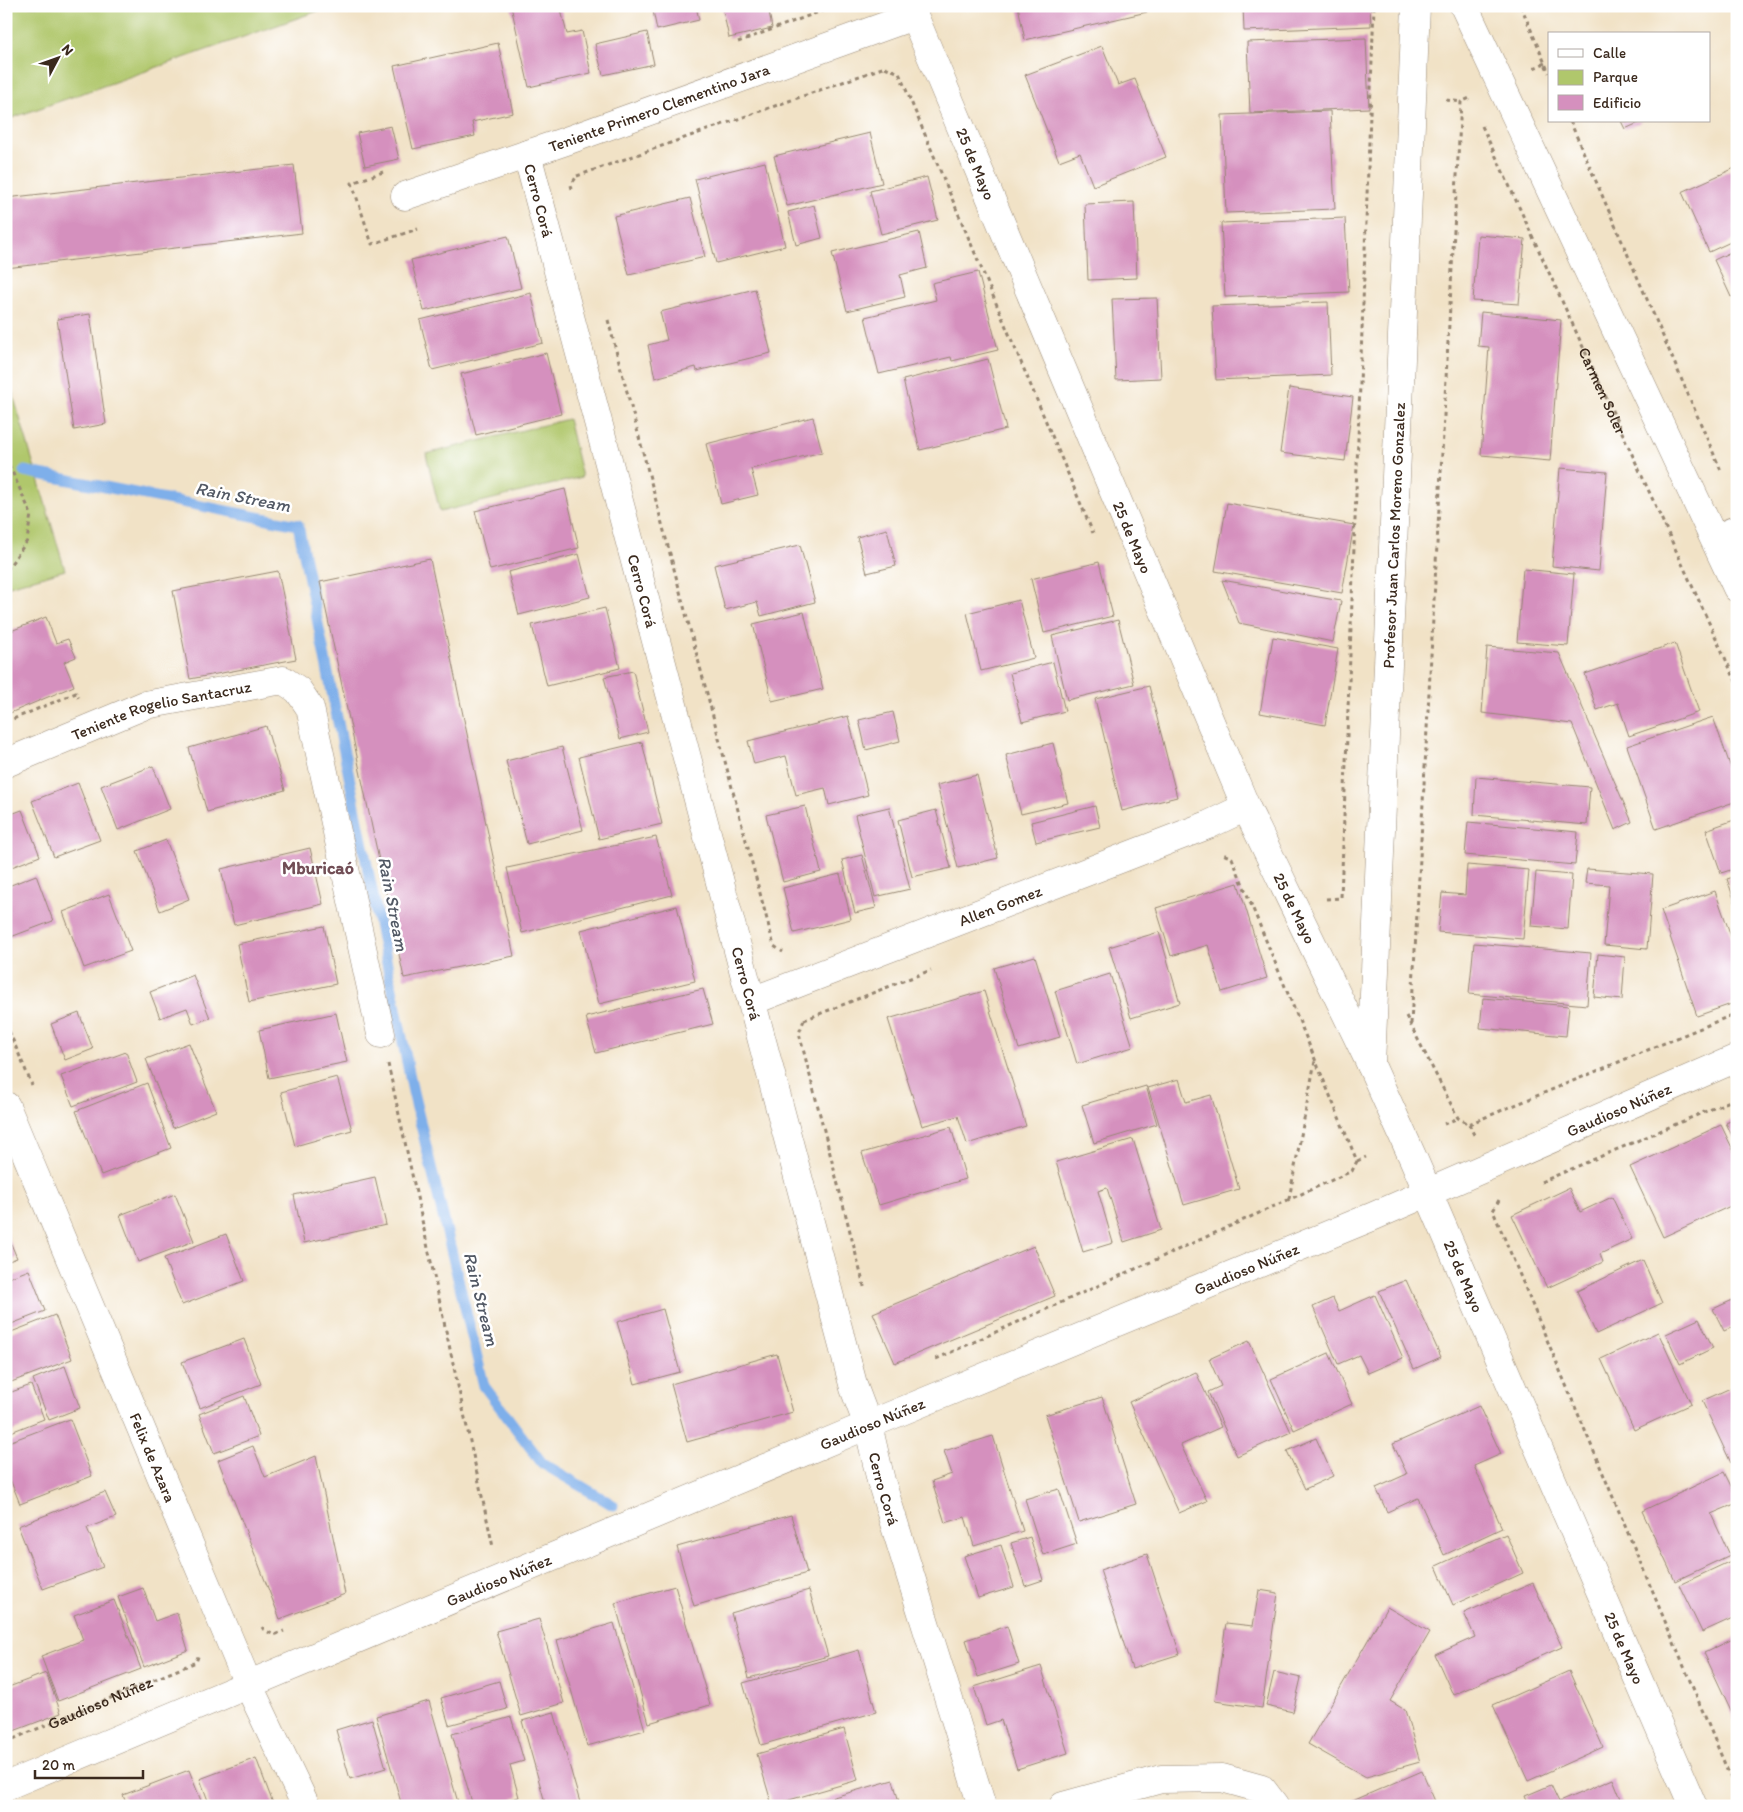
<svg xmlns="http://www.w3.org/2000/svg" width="1743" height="1812" font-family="Itim,sans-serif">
  <rect width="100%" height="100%" fill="#fff"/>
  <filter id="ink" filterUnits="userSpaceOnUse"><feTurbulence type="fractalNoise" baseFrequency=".02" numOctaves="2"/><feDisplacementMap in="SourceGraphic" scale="10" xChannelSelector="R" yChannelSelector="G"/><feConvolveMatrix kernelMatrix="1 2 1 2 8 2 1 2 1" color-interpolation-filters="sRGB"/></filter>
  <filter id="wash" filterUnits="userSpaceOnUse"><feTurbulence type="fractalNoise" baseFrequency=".0096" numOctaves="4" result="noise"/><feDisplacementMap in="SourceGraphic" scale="20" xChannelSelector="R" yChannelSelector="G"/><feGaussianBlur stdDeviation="1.12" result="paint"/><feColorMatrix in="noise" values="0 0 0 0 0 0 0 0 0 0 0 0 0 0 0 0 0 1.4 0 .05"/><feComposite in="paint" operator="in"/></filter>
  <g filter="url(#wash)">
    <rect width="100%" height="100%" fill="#f1e2c6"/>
    <path fill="#b0c76c" stroke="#767845" d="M 6,6 L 332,6 L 6,120 Z
      M 6,371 L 65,570 L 6,587 Z
      M 568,419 L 582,477 L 440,512 L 426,454 Z"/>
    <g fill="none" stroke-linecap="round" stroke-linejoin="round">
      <path stroke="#7eafea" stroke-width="11" d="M 24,471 L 298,525 L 413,1092 L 484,1386 L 542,1463 L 613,1505"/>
    </g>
    <g id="blocks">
      <path fill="#d590be" d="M 511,6 L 560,6 L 567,34 L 582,31 L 591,73 L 529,87 Z
        M 652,6 L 696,6 L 699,20 L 657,30 Z
        M 722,6 L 768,6 L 772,28 L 729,38 Z
        M 1018,6 L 1146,6 L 1147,12 L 1025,40 Z
        M 1243,6 L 1370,6 L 1371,26 L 1244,31 Z
        M 647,32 L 654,64 L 603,75 L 595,44 Z
        M 1366,38 L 1369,108 L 1250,113 L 1247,42 Z
        M 498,43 L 513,113 L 472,122 L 475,136 L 413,149 L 394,66 Z
        M 1102,46 L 1118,85 L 1135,79 L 1166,157 L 1093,186 L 1080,153 L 1059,161 L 1025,75 Z
        M 1330,111 L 1335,209 L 1226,213 L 1222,115 Z
        M 1621,121 L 1643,121 L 1625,129 Z
        M 391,126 L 399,159 L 365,166 L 357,133 Z
        M 870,133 L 882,183 L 787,206 L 774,156 Z
        M 765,162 L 785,246 L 716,263 L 695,179 Z
        M 294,165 L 302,233 L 6,268 L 6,198 Z
        M 1737,167 L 1737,239 L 1709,252 L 1682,192 Z
        M 927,177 L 938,220 L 881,234 L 870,191 Z
        M 690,198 L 705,257 L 629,275 L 614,216 Z
        M 1134,202 L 1137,278 L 1088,280 L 1085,204 Z
        M 814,205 L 822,238 L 796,245 L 788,212 Z
        M 1345,218 L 1349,292 L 1225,297 L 1221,223 Z
        M 919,232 L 927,268 L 900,275 L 905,297 L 847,311 L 832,253 Z
        M 1478,235 L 1525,239 L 1519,304 L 1473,301 Z
        M 508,236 L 521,288 L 424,311 L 411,260 Z
        M 1737,249 L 1737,294 L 1731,297 L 1714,260 Z
        M 978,272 L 998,350 L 952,361 L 951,357 L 879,374 L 865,317 L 936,300 L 932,283 Z
        M 755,289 L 771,353 L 697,371 L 696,367 L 655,378 L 648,345 L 667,340 L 660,312 Z
        M 531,293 L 543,343 L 432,370 L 420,320 Z
        M 1157,298 L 1161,378 L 1116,380 L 1112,299 Z
        M 1328,302 L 1331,375 L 1216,380 L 1212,306 Z
        M 1481,312 L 1561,320 L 1550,461 L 1481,455 L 1489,347 L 1478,346 Z
        M 90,314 L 106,424 L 74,430 L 57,319 Z
        M 546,353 L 561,414 L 476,435 L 461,374 Z
        M 988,359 L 1006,429 L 920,450 L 903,380 Z
        M 1289,388 L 1353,397 L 1345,461 L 1280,453 Z
        M 813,417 L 822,452 L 751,469 L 758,495 L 721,504 L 706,444 Z
        M 1560,468 L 1607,472 L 1599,571 L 1552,566 Z
        M 565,489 L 579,548 L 490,570 L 475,511 Z
        M 1227,503 L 1354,525 L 1342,593 L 1215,571 Z
        M 887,529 L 896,566 L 867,573 L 857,537 Z
        M 800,545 L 815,602 L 761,616 L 757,602 L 725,610 L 714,565 Z
        M 579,554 L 590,597 L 519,615 L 508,572 Z
        M 430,559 L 514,956 L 404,978 L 320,582 Z
        M 1099,562 L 1113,616 L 1044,633 L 1031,579 Z
        M 1523,569 L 1574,574 L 1568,646 L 1517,642 Z
        M 278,571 L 296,659 L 190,679 L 173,591 Z
        M 1222,580 L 1341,601 L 1333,642 L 1239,623 Z
        M 1019,600 L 1034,658 L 981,671 L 967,613 Z
        M 605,608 L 620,668 L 547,686 L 532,625 Z
        M 804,612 L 823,689 L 772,701 L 753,624 Z
        M 46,617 L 56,643 L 68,639 L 76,657 L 64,662 L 74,686 L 10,713 L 6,704 L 6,633 Z
        M 1118,620 L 1134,684 L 1067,700 L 1052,636 Z
        M 1273,637 L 1338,649 L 1325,725 L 1260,713 Z
        M 1675,643 L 1699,712 L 1629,736 L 1618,703 L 1597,710 L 1585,674 Z
        M 1487,647 L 1559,653 L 1632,822 L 1615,830 L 1572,724 L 1482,713 Z
        M 1053,662 L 1065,711 L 1022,722 L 1010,673 Z
        M 633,671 L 648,732 L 620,739 L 604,677 Z
        M 1149,686 L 1177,797 L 1122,811 L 1095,699 Z
        M 893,712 L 900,741 L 866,750 L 859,720 Z
        M 848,716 L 868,795 L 829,805 L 825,788 L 796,795 L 786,756 L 754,764 L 748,741 Z
        M 1713,717 L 1737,785 L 1737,801 L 1656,829 L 1627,746 Z
        M 266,726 L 285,790 L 207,812 L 189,748 Z
        M 642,742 L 662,824 L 599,839 L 579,757 Z
        M 1053,743 L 1068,803 L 1021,814 L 1006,755 Z
        M 562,747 L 583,830 L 527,844 L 506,761 Z
        M 153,766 L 170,809 L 118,830 L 101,786 Z
        M 977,775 L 998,858 L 958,868 L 937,785 Z
        M 1476,777 L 1590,787 L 1587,825 L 1474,815 Z
        M 78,783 L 100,840 L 54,857 L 32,801 Z
        M 805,806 L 821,872 L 783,882 L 766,815 Z
        M 1095,806 L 1100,827 L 1036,842 L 1031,822 Z
        M 889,807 L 910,889 L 875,897 L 855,815 Z
        M 22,810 L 40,856 L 9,868 L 6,862 L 6,816 Z
        M 936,810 L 951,868 L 912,877 L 898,820 Z
        M 1737,819 L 1737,868 L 1721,873 L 1706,830 Z
        M 1468,822 L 1578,832 L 1575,865 L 1465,855 Z
        M 656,837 L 672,895 L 522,933 L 507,868 Z
        M 166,840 L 189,899 L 160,911 L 137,851 Z
        M 310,848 L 323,904 L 234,925 L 221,869 Z
        M 862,855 L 876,908 L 855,913 L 842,860 Z
        M 1467,865 L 1529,870 L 1523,939 L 1438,932 L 1442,893 L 1465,895 Z
        M 1587,869 L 1653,874 L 1647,949 L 1604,945 L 1609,885 L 1585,883 Z
        M 1536,872 L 1572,875 L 1568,929 L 1531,926 Z
        M 840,874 L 851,919 L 794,933 L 783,888 Z
        M 36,875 L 53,921 L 8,938 L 6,887 Z
        M 1737,876 L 1737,905 L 1736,905 L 1727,879 Z
        M 1238,883 L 1267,978 L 1222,992 L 1208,945 L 1171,956 L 1156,908 Z
        M 1715,891 L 1737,953 L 1737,1002 L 1697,1016 L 1661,910 Z
        M 109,894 L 131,951 L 84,968 L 63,912 Z
        M 677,906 L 695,981 L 599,1004 L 581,930 Z
        M 324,926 L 336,984 L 249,1002 L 237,944 Z
        M 1159,932 L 1180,1003 L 1131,1018 L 1109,947 Z
        M 1474,943 L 1591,953 L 1587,1005 L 1469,994 Z
        M 1598,954 L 1625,957 L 1622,1000 L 1594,997 Z
        M 1035,956 L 1060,1037 L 1019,1049 L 994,968 Z
        M 1110,974 L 1133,1047 L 1077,1064 L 1055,991 Z
        M 193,975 L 210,1018 L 193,1024 L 187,1008 L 160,1018 L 150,992 Z
        M 703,989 L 713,1024 L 596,1053 L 586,1017 Z
        M 984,991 L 1026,1126 L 967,1144 L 958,1116 L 922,1126 L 888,1019 Z
        M 1483,998 L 1569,1006 L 1566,1036 L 1480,1028 Z
        M 79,1013 L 93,1049 L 65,1060 L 51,1024 Z
        M 336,1013 L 347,1062 L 269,1078 L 259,1030 Z
        M 189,1043 L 216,1111 L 173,1128 L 146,1059 Z
        M 126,1052 L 137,1082 L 73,1106 L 61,1076 Z
        M 337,1077 L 352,1130 L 295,1146 L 281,1092 Z
        M 1179,1079 L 1186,1102 L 1211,1095 L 1239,1189 L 1184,1205 L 1148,1088 Z
        M 147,1083 L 171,1148 L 101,1175 L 76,1111 Z
        M 1146,1086 L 1157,1124 L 1094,1143 L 1082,1105 Z
        M 1737,1118 L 1737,1146 L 1726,1123 Z
        M 1721,1125 L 1737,1158 L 1737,1203 L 1663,1237 L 1630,1167 Z
        M 951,1127 L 966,1179 L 879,1205 L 862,1153 Z
        M 1133,1139 L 1161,1230 L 1124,1242 L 1107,1188 L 1098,1191 L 1113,1243 L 1083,1252 L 1056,1162 Z
        M 375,1177 L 386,1225 L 304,1243 L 294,1195 Z
        M 1569,1188 L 1580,1212 L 1612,1197 L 1632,1239 L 1600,1254 L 1603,1262 L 1547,1288 L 1512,1215 Z
        M 175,1194 L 194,1241 L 138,1262 L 120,1215 Z
        M 6,1232 L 17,1258 L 6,1262 Z
        M 226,1234 L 244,1281 L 182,1305 L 164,1258 Z
        M 1034,1246 L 1055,1296 L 895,1363 L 873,1313 Z
        M 1643,1260 L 1662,1303 L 1596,1334 L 1577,1291 Z
        M 29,1270 L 45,1311 L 6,1326 L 6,1279 Z
        M 1406,1280 L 1441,1357 L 1414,1369 L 1379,1291 Z
        M 1375,1295 L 1403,1358 L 1368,1373 L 1359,1355 L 1338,1364 L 1313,1307 L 1333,1298 L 1339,1311 Z
        M 1737,1298 L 1737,1325 L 1724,1331 L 1713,1309 Z
        M 663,1309 L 680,1372 L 635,1384 L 617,1322 Z
        M 55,1315 L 72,1359 L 6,1384 L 6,1334 Z
        M 1699,1319 L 1713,1348 L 1680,1364 L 1666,1334 Z
        M 1658,1332 L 1691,1404 L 1634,1430 L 1601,1359 Z
        M 244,1339 L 261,1384 L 200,1408 L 182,1362 Z
        M 1249,1341 L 1291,1432 L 1237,1456 L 1208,1392 L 1221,1386 L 1209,1359 Z
        M 1329,1353 L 1352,1404 L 1294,1430 L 1271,1379 Z
        M 777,1354 L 793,1412 L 687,1442 L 671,1384 Z
        M 65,1366 L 80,1408 L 49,1420 L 33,1379 Z
        M 1196,1372 L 1221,1427 L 1181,1445 L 1207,1501 L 1179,1513 L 1129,1402 Z
        M 31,1385 L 44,1419 L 6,1434 L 6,1394 Z
        M 1737,1385 L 1737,1461 L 1731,1463 L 1702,1401 Z
        M 244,1396 L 259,1436 L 214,1453 L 199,1414 Z
        M 1102,1397 L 1136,1504 L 1079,1522 L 1045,1415 Z
        M 1479,1406 L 1501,1454 L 1474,1466 L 1502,1528 L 1444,1555 L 1418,1498 L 1387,1512 L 1376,1488 L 1407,1474 L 1393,1444 Z
        M 70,1419 L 92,1476 L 20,1504 L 6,1469 L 6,1443 Z
        M 993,1436 L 1023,1531 L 974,1546 L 965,1517 L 945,1523 L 932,1481 L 952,1474 L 944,1451 Z
        M 1316,1438 L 1333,1476 L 1305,1489 L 1287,1451 Z
        M 253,1446 L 265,1477 L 316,1456 L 345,1594 L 280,1619 L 218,1460 Z
        M 1724,1472 L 1737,1498 L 1737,1503 L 1711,1514 L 1730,1555 L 1675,1581 L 1642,1511 Z
        M 1059,1489 L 1077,1544 L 1043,1555 L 1025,1499 Z
        M 105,1492 L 116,1517 L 87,1528 L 103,1567 L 43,1589 L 18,1526 Z
        M 791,1515 L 807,1573 L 694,1606 L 677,1547 Z
        M 1506,1534 L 1523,1573 L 1453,1605 L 1436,1566 Z
        M 1030,1537 L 1043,1580 L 1025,1586 L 1011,1543 Z
        M 1001,1545 L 1014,1587 L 978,1598 L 964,1556 Z
        M 1147,1554 L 1180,1654 L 1132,1669 L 1100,1570 Z
        M 1737,1558 L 1737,1616 L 1702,1632 L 1679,1585 Z
        M 1533,1583 L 1562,1647 L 1453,1695 L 1435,1655 L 1475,1637 L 1464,1613 Z
        M 675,1586 L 710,1705 L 649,1723 L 615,1603 Z
        M 143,1588 L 155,1621 L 177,1613 L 188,1650 L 144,1667 L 118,1597 Z
        M 809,1590 L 828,1656 L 749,1678 L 731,1613 Z
        M 1259,1590 L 1278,1593 L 1262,1708 L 1215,1701 L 1226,1623 L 1253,1626 Z
        M 114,1600 L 141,1669 L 58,1701 L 41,1656 L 83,1640 L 74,1615 Z
        M 1387,1607 L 1430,1632 L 1390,1701 L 1405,1710 L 1420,1762 L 1366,1777 L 1308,1744 Z
        M 539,1619 L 564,1703 L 521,1716 L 496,1631 Z
        M 614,1623 L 645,1730 L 587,1746 L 557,1640 Z
        M 1007,1626 L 1019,1664 L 978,1677 L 966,1640 Z
        M 1737,1637 L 1737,1723 L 1704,1653 Z
        M 859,1650 L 876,1712 L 761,1745 L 743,1683 Z
        M 1041,1666 L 1068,1753 L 1017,1769 L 1001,1720 L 986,1725 L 974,1687 Z
        M 1569,1671 L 1603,1747 L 1528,1781 L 1493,1705 Z
        M 1274,1672 L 1301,1678 L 1293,1712 L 1266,1706 Z
        M 46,1673 L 61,1713 L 11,1732 L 6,1720 L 6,1688 Z
        M 499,1681 L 507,1709 L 449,1725 L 441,1698 Z
        M 429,1701 L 459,1806 L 402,1806 L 376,1716 Z
        M 554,1712 L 581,1806 L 546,1806 L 522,1721 Z
        M 511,1717 L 524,1761 L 510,1765 L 519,1797 L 487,1806 L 473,1806 L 452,1734 Z
        M 372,1719 L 386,1768 L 350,1779 L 336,1730 Z
        M 844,1729 L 858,1780 L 772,1805 L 757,1754 Z
        M 256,1758 L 274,1806 L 210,1806 L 200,1779 Z
        M 189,1770 L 203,1806 L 127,1806 L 123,1795 Z
        M 1422,1771 L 1437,1806 L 1341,1806 Z
        M 1613,1779 L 1624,1806 L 1529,1806 L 1525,1796 L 1551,1785 L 1559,1802 Z
        M 893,1780 L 900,1806 L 806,1806 L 806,1805 Z"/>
    </g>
  </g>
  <g filter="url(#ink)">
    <use href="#blocks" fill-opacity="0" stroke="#968672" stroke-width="1"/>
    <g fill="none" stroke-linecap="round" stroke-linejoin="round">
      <defs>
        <path id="lane" d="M 1713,536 L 1737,526"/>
        <g id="street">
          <path d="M 1464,6 L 1737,588"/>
          <path id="s3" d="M 527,154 L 854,1388 L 868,1425 L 881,1481 L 982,1806"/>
          <path id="s4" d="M 405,196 L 566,141 L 913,16"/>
          <path id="s5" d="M 6,763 L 145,705 L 283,680 L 298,690 L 310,708 L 381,1034"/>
          <path id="s6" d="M 752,1001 L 1208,825 L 1246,807"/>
          <path id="s7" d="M 1371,1065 L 1416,6"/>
          <path id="s8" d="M 6,1106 L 248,1684 L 306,1806"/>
          <path d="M 1063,1806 L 1161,1779 L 1222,1778 L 1262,1789 L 1275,1806"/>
        </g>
        <g id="secondary">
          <path id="s9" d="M 910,6 L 1246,807 L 1371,1065 L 1413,1158 L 1693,1806"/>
          <path id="s10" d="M 6,1786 L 868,1425 L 1374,1216 L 1737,1058"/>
        </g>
      </defs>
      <use href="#lane" stroke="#968672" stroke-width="23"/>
      <use href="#street" stroke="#968672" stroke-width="29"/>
      <use href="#secondary" stroke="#968672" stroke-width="29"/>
      <g stroke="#968672" stroke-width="3" stroke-dasharray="4 4" stroke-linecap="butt">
        <path d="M 1521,6 L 1549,73"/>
        <path d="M 738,42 L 835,6"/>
        <path d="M 885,67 L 899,73 L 1093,533"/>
        <path d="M 1534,68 L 1545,63"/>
        <path d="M 1446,100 L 1461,102"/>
        <path d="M 1570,121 L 1722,473"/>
        <path id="s1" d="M 1482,126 L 1737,684"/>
        <path d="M 383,172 L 352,183 L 372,244 L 418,229"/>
        <path d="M 577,176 L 885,67"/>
        <path d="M 572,189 L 571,185 L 577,176"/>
        <path d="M 608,320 L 774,946 L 783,952"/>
        <path d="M 6,458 L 31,514 L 27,541 L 6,571"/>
        <path d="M 6,722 L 76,693 L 78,698"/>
        <path d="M 1326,899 L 1341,898 L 1374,6"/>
        <path d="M 1406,1016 L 1458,1118 L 1469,1124"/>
        <path d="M 804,1020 L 799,1033 L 865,1290"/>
        <path d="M 804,1020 L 931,970"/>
        <path d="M 6,1024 L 32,1085"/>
        <path d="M 1411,1024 L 1461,102 L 1470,98"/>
        <path d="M 388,1064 L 493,1547"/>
        <path d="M 1444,1124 L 1458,1118"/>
        <path d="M 1469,1124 L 1737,1013"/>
        <path d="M 1469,1124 L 1475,1137"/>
        <path d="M 1357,1161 L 1366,1157"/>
        <path d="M 1541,1182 L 1737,1098"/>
        <path d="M 1289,1199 L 1315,1061"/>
        <path d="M 1499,1200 L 1493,1211 L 1737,1793"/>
        <path d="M 936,1359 L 1352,1171 L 1357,1161 L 1232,858 L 1223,854"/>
        <path d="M 262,1627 L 264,1630 L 274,1635 L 284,1631"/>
        <path id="s2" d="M 6,1742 L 196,1662 L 199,1654"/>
      </g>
      <use href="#lane" stroke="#fff" stroke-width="21"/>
      <use href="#street" stroke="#fff" stroke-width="28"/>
      <use href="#secondary" stroke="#fff" stroke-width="28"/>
    </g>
  </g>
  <g text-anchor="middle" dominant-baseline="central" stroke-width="5" stroke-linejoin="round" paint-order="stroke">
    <g font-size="16" fill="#3b2a1e" stroke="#fff">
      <text stroke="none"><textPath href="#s4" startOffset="269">Teniente Primero Clementino Jara</textPath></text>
      <text stroke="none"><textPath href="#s9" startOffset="171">25 de Mayo</textPath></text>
      <text stroke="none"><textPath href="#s3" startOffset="48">Cerro Corá</textPath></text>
      <text stroke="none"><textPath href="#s1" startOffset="291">Carmen Soler</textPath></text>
      <text stroke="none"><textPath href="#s7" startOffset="530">Profesor Juan Carlos Moreno Gonzalez</textPath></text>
      <text stroke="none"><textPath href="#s9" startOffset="576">25 de Mayo</textPath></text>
      <text stroke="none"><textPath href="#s3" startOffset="452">Cerro Corá</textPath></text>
      <text stroke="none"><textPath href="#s5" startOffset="165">Teniente Rogelio Santacruz</textPath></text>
      <text stroke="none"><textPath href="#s6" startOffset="266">Allen Gomez</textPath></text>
      <text stroke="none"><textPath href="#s9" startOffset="981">25 de Mayo</textPath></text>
      <text stroke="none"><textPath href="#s3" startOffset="858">Cerro Corá</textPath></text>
      <text stroke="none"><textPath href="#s10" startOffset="1749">Gaudioso Núñez</textPath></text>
      <text stroke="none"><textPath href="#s10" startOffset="1344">Gaudioso Núñez</textPath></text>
      <text stroke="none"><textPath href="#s9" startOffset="1386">25 de Mayo</textPath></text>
      <text stroke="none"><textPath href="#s10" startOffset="939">Gaudioso Núñez</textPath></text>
      <text stroke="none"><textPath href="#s8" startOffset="381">Felix de Azara</textPath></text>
      <text stroke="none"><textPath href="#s3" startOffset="1382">Cerro Corá</textPath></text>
      <text stroke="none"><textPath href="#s10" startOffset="534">Gaudioso Núñez</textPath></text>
      <text stroke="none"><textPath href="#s9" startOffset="1791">25 de Mayo</textPath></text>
      <text stroke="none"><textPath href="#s2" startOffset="102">Gaudioso Núñez</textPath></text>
    </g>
    <g font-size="18" font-style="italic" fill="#525965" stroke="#fff">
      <text transform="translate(243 497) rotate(11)">Rain Stream</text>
      <text transform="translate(393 904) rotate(79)">Rain Stream</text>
      <text transform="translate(481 1299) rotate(76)">Rain Stream</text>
    </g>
    <g font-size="18" font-weight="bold" fill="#714e56" stroke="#fff">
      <text x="318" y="868">Mburicaó</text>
    </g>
  </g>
  <rect width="1743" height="1812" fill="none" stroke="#fff" stroke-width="25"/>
  <rect x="1548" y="32" width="162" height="90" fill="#ffffff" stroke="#b1aaa5"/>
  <rect x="1558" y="49" width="25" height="8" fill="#ffffff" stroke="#b1aaa5"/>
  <text x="1593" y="58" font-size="15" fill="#3b2a1e">Calle</text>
  <rect x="1558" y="70" width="25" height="15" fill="#b0c76c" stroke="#b1aaa5"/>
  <text x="1593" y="82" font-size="15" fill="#3b2a1e">Parque</text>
  <rect x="1558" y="95" width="25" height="15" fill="#d590be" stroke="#b1aaa5"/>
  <text x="1593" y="108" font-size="15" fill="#3b2a1e">Edificio</text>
  <g transform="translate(58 58) rotate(49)" stroke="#ffffff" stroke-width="4" paint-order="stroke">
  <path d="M0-4L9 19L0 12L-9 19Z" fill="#3b2a1e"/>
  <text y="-8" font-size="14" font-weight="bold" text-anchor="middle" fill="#3b2a1e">N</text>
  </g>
  <path d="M35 1770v8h108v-8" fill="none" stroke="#3b2a1e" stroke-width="2.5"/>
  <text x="42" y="1770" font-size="15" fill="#3b2a1e" stroke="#ffffff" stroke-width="4" paint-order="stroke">20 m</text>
</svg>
